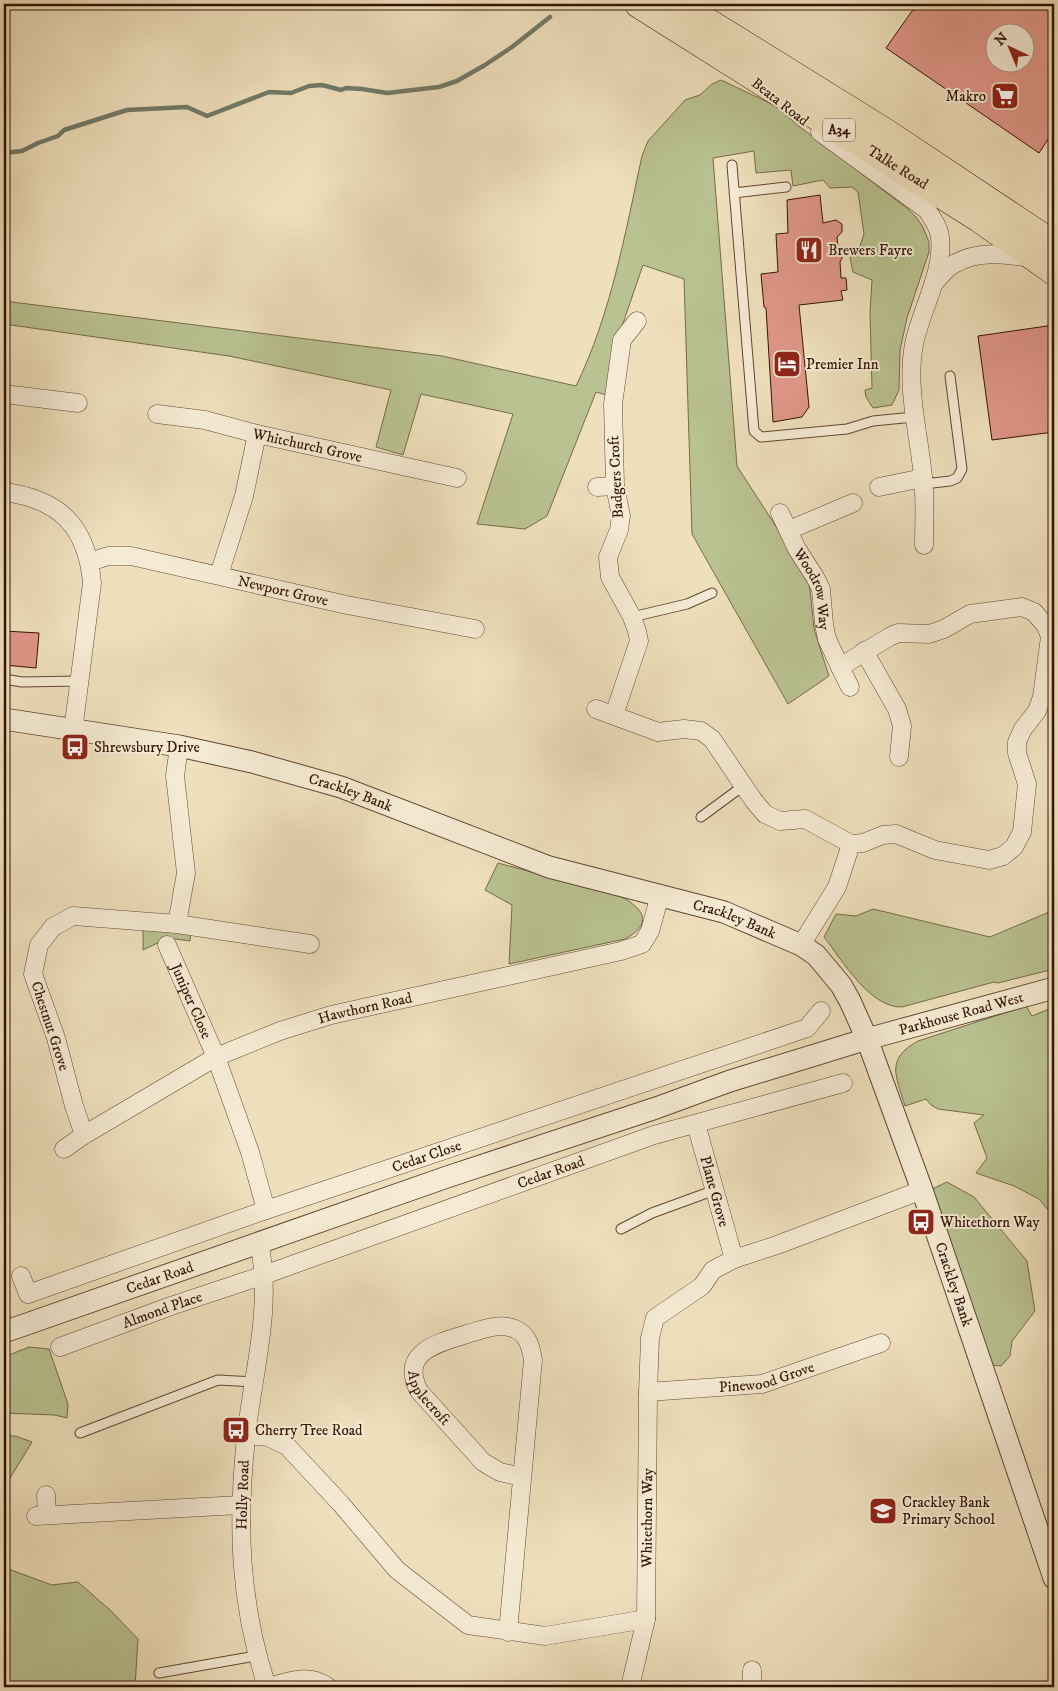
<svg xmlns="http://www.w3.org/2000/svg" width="1058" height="1691" font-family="'IM FELL DW Pica',serif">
  <rect width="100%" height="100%" fill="#efe0bd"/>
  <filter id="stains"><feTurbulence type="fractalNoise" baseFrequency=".004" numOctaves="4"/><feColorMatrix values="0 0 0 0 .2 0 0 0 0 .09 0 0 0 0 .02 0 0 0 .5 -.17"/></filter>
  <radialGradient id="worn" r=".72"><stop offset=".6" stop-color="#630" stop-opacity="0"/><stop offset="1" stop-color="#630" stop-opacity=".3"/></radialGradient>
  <path fill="#b9c291" stroke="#766a4a" d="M 721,80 L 778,107 L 796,124 L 908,209 L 916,217 L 923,227 L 929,242 L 929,252 L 907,318 L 900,350 L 899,390 L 892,405 L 873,408 L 866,397 L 865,390 L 872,388 L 870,313 L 872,280 L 853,272 L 850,258 L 860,246 L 864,234 L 858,192 L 852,187 L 830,188 L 823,180 L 793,186 L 791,170 L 756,173 L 754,151 L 713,158 L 737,466 L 806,573 L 810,590 L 814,629 L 829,676 L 788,704 L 692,534 L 684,279 L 643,265 L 618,338 L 610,396 L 596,392 L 547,516 L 525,529 L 477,524 L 513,414 L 421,394 L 403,455 L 376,447 L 391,390 L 229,356 L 4,324 L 4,301 L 442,356 L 576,386 C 611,314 625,234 642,156 L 648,141 L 685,100 L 700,95 L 712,84 Z
    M 498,863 L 620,896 C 645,909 653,924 625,939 L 509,964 L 512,905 L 485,890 Z
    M 873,909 L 990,937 L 1054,910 L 1054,969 L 998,983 L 994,982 L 902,1007 C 870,1008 842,960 824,937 L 836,914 L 856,916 Z
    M 143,929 L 191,931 L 190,941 L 168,938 L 143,950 Z
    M 1026,1006 L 1032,1016 L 1054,1007 L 1054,1051 L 1049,1061 L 1054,1066 L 1054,1217 L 1039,1199 L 1014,1186 L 976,1173 L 987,1158 L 974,1123 L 984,1115 L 938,1109 L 931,1105 L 926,1099 L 905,1106 C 896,1076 885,1059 918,1041 Z
    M 947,1182 L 974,1197 L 1027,1261 L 1035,1311 L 1012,1341 L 1010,1356 L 1001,1366 L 991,1365 L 930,1190 Z
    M 29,1347 L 49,1349 L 68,1404 L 67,1418 L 55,1415 L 4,1413 L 4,1357 Z
    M 4,1436 L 15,1436 L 32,1442 L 4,1488 Z
    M 4,1563 L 11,1570 L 52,1585 L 78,1582 L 110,1610 L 138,1639 L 135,1687 L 5,1687 L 4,1684 Z"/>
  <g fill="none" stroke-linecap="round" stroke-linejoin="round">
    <path stroke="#727a68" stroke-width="4.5" d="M 4,153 L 22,151 L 38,143 L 58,136 L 64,130 L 127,110 L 187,107 L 207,116 L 269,92 L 291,93 L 309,86 L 322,85 L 341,90 L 346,88 L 362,89 L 387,93 L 439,87 L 457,81 L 485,65 L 512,47 L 550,17"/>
  </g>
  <path fill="#e1978a" stroke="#341304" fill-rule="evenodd" d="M 917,4 L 1054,4 L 1054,130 L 1039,153 L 886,48 ZM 996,32 L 1026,32 L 1026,62 L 996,62 Z
    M 820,195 L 823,223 L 836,220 L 842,224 L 842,232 L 837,237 L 838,248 L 842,251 L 842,258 L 840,262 L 841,278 L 846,278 L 847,290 L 841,291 L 843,300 L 799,305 L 809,407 L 802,417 L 773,422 L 766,308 L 764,307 L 761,274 L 778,272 L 776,234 L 788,233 L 787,200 Z
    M 1054,325 L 1054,432 L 992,440 L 978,336 Z
    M 4,631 L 39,633 L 36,668 L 4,665 Z"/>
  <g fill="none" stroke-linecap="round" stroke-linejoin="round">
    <defs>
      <path id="service" d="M 732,165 L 754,431 L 761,437 L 847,429 L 873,421 L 914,417
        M 734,193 L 786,187
        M 924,484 L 950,481 L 957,478 L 962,469 L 950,376
        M 632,617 L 687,604 L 712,593
        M 4,679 L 22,682 L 79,681
        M 701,817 L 743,786
        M 621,1229 L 652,1213 L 715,1190
        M 80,1433 L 218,1380 L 255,1382
        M 159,1673 L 256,1656"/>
      <g id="minor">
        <path d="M 820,132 L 927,210 C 932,218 939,227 940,237 C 944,272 921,310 914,344 C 905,393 922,443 924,491 C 925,509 924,527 924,545"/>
        <path d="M 934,283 C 940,277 946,268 954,264 C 978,250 1005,254 1031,258"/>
        <path d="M 4,394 L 78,403"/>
        <path id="s1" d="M 157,414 L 205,420 L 257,434 L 457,478"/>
        <path d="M 597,487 L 615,486"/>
        <path d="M 879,487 L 923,478"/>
        <path d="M 4,492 C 60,499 87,527 92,583 L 73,731"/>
        <path id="s2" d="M 780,513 L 797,549 L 815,577 L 821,589 L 824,624 L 827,639 L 840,667 L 889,637 L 898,633 L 929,634 L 944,629 L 970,614 L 1022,607 L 1034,612 L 1046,626 L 1050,637 L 1042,697 L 1037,711 L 1023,729 L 1017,742 L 1017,753 L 1027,784 L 1022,832 L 1014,847 L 1003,856 L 989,860 L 935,850 L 896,834 L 883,835 L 863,843 L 851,844 L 837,887 L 801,945"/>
        <path d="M 789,530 L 853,503"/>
        <path id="s3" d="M 90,562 L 108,556 L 131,556 L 347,605 L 475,629"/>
        <path d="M 219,575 L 244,496 L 257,434"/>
        <path d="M 864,651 L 897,709 L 902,726 L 899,757"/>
        <path d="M 840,667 L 850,687"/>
        <path d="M 596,709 L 658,732 L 684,729 L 701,731 L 712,739 L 754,801 L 765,814 L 780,821 L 805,819 L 851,844"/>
        <path d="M 614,715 L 639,641 L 637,631 L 632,617 L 610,577 L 608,557 L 619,530 L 621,516 L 615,486 L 613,404 L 622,340 L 637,321"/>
        <path d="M 177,924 L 186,873 L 175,776 L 179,746"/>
        <path id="s4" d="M 167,945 L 216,1057 L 250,1152 L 266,1210"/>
        <path id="s5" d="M 696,1124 L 734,1259"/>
        <path d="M 84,1135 L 74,1106 L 56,1038 L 33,974 L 39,945 L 53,927 L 73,916 L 177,924 L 310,944"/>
        <path id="s6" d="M 64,1149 L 84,1135 L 216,1057 L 280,1031 L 331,1015 L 621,951 L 642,944 L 650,931 L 660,895"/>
        <path d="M 259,1242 C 273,1307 253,1372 246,1437 C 237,1525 239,1602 267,1687"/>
        <path id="s7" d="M 21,1276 L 28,1294 L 266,1210 L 807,1028 L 821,1011"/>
        <path id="s8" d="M 60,1347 L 171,1306 L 264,1275 L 654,1135 L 843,1083"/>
        <path id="s9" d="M 648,1392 L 762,1384 L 881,1343"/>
        <path d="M 246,1435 L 268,1437 L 287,1446 L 341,1504 L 397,1570 L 468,1625 L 545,1636 L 646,1619"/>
        <path d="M 46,1495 L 47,1515"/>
        <path d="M 36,1516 L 240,1505"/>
        <path id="s10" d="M 508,1632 L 533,1360 C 531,1348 528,1334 515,1329 C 499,1322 482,1330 467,1334 C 438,1343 399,1352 419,1391 L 483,1462 L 500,1472 L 522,1477"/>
        <path d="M 268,1687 C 291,1681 308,1673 328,1687"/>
        <path id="s11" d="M 630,1687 L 646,1619 L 648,1392 L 650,1338 L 655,1318 L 702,1286 L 713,1270 L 734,1259 L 777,1245 L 922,1190"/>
        <path d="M 752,1687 L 752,1670"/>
      </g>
      <g id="tertiary">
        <path id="s12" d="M 4,719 L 179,746 L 252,762 L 341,787 L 549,867 L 724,912 L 801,945 L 816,955 L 841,985 L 850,1001 L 867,1039 L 922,1190 L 1054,1578"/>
        <path id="s13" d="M 4,1332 L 447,1177 L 656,1108 L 730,1081 L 867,1039 L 1054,988"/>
      </g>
      <g id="trunk">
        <path id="s14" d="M 639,4 L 979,218 L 1054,271"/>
        <path d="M 678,4 L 886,133 L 1054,245"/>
      </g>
    </defs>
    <use href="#service" stroke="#634632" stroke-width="11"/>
    <use href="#minor" stroke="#634632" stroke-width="19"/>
    <use href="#tertiary" stroke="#634632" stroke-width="23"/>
    <use href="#trunk" stroke="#341304" stroke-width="29"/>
    <use href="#service" stroke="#f5ebd4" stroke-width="9"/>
    <use href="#minor" stroke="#f5ebd4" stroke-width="18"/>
    <use href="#tertiary" stroke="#f5ebd4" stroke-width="21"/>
    <use href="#trunk" stroke="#efe0bd" stroke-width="28"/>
  </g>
  <defs>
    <symbol id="supermarket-square" viewBox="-11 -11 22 22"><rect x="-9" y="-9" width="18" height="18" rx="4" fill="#8f2418" stroke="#f5ebd4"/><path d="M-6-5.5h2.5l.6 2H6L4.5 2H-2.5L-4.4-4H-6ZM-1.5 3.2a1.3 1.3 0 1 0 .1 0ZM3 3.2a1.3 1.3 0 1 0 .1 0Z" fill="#fff"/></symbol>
    <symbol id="restaurant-square" viewBox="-11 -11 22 22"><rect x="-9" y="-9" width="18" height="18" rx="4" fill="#8f2418" stroke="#f5ebd4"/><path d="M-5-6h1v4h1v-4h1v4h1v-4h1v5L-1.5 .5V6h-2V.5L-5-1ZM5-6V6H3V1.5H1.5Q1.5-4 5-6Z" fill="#fff"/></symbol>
    <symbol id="hotel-square" viewBox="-11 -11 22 22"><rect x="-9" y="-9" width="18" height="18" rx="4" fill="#8f2418" stroke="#f5ebd4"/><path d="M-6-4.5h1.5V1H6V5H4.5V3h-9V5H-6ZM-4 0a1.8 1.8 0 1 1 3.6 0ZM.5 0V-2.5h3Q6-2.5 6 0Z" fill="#fff"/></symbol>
    <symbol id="bus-square" viewBox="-11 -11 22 22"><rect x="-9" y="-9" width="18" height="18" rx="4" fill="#8f2418" stroke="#f5ebd4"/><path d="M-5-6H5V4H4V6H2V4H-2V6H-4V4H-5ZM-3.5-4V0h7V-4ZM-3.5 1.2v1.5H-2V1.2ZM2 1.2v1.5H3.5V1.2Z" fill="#fff"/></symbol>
    <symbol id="school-square" viewBox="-11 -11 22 22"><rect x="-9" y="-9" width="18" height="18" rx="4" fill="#8f2418" stroke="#f5ebd4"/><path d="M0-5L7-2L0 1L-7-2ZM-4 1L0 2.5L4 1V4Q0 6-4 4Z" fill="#fff"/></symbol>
  </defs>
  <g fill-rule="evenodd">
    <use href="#supermarket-square" x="989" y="80" width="32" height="32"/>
    <use href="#restaurant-square" x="793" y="234" width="32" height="32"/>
    <use href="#hotel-square" x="771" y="348" width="32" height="32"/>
    <use href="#bus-square" x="59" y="731" width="32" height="32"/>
    <use href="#bus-square" x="905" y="1206" width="32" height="32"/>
    <use href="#bus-square" x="220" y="1414" width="32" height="32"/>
    <use href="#school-square" x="867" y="1495" width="32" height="32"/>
  </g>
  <g text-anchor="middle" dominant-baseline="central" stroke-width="4" stroke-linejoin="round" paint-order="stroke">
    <rect fill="#f5ebd4" stroke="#6e5442" stroke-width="1" x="823" y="118.5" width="32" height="23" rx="4"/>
    <g font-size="14" font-weight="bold" fill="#341304">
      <text x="839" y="130">A34</text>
    </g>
    <g font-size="15" fill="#341304" stroke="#f5ebd4" text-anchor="start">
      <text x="986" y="96" text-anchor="end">Makro</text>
      <text x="828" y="250">Brewers Fayre</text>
      <text x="806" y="364">Premier Inn</text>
      <text x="94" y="747">Shrewsbury Drive</text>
      <text x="940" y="1222">Whitethorn Way</text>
      <text x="255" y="1430">Cherry Tree Road</text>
      <text x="902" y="1502">Crackley Bank<tspan x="902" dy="17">Primary School</tspan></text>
    </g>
    <g font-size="15" fill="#341304" stroke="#f5ebd4">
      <text transform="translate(780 102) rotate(38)">Beata Road</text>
      <text stroke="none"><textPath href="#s14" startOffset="306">Talke Road</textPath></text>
      <text stroke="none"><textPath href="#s1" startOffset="154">Whitchurch Grove</textPath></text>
      <text transform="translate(616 477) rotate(-93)">Badgers Croft</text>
      <text stroke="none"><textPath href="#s3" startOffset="198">Newport Grove</textPath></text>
      <text stroke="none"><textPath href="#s2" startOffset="84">Woodrow Way</textPath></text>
      <text stroke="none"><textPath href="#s12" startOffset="355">Crackley Bank</textPath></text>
      <text stroke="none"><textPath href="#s12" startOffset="760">Crackley Bank</textPath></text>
      <text stroke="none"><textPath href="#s4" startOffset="61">Juniper Close</textPath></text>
      <text stroke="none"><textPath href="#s6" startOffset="335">Hawthorn Road</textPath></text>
      <text stroke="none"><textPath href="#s13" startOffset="1009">Parkhouse Road West</textPath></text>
      <text transform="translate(50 1026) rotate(72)">Chestnut Grove</text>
      <text stroke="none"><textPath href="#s7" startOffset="441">Cedar Close</textPath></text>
      <text stroke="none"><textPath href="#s8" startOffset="521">Cedar Road</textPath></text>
      <text stroke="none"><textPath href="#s5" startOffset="70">Plane Grove</textPath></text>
      <text stroke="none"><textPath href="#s13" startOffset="165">Cedar Road</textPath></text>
      <text stroke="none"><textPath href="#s12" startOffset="1209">Crackley Bank</textPath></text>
      <text stroke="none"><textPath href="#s8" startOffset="109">Almond Place</textPath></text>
      <text stroke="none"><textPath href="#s9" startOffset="120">Pinewood Grove</textPath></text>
      <text stroke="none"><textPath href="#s10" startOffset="461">Applecroft</textPath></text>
      <text transform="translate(243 1495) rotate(-88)">Holly Road</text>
      <text stroke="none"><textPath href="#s11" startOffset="171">Whitethorn Way</textPath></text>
    </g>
  </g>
  <rect width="1058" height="1691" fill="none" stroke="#efe0bd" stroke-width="20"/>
  <rect x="5" y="5" width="1048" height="1681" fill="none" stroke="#341304" stroke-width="2.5"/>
  <rect x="10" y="10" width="1038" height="1671" fill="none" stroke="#341304"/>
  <g transform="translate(1010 48) rotate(316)"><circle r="24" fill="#f5ebd4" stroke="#a89581"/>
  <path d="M0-4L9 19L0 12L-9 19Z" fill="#8f2418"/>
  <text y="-8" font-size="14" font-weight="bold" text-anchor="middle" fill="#341304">N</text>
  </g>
  <rect width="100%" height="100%" filter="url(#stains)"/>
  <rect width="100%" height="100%" fill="url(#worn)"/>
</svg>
